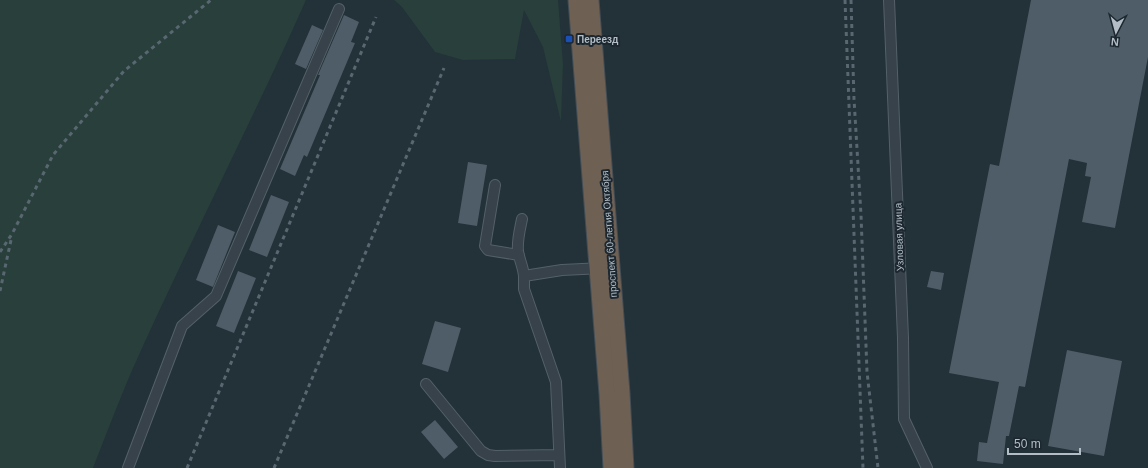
<svg xmlns="http://www.w3.org/2000/svg" width="1148" height="468" font-family="Arial,sans-serif">
  <rect width="100%" height="100%" fill="#233139"/>
  <path fill="#283f3b" d="M 0,0 L 306,0 C 250,126 186,249 130,375 C 117,406 105,437 93,468 L 0,468 Z
    M 394,0 L 558,0 L 563,64 L 561,122 L 543,47 L 524,10 L 515,59 L 463,60 L 435,52 L 402,7 Z"/>
  <path fill="#4e5d68" d="M 1031,0 L 1148,0 L 1148,57 L 1115,228 L 1082,222 L 1091,177 L 1085,176 L 1087,163 L 1069,159 L 1025,387 L 1019,386 L 1009,436 L 1006,436 L 1003,464 L 977,461 L 979,442 L 987,443 L 999,382 L 949,373 L 990,164 L 999,166 Z
    M 344,15 L 359,22 L 351,42 L 355,43 L 307,157 L 304,155 L 295,176 L 280,169 L 320,75 L 318,75 Z
    M 312,25 L 323,30 L 306,69 L 295,64 Z
    M 468,162 L 487,165 L 477,226 L 458,223 Z
    M 271,195 L 289,202 L 267,257 L 249,250 Z
    M 218,225 L 235,232 L 213,287 L 196,280 Z
    M 238,271 L 256,278 L 234,333 L 216,326 Z
    M 931,271 L 944,273 L 941,290 L 927,287 Z
    M 435,321 L 461,328 L 448,372 L 422,364 Z
    M 1067,350 L 1122,361 L 1104,456 L 1048,446 Z
    M 435,420 L 458,447 L 444,459 L 421,432 Z"/>
  <g fill="none" stroke-linecap="round" stroke-linejoin="round">
    <defs>
      <path id="minor" d="M 889,0 L 903,338 L 904,419 L 927,468
        M 495,185 L 485,246 L 488,250 L 519,255
        M 522,219 C 520,229 517,240 518,251 C 519,259 523,266 524,276
        M 426,384 L 481,451 L 488,455 L 495,456 L 559,455
        M 128,468 L 182,326 L 216,296 L 339,9
        M 560,468 L 556,382 L 524,289 L 524,276 L 562,270 L 603,268"/>
      <path id="highway" d="M 576,0 L 607,394 L 611,468
        M 591,0 L 622,393 L 626,468"/>
    </defs>
    <use href="#minor" stroke="#556068" stroke-width="12"/>
    <use href="#highway" stroke="#424d55" stroke-width="17"/>
    <use href="#minor" stroke="#37424a" stroke-width="10"/>
    <use href="#highway" stroke="#6f6054" stroke-width="15"/>
    <path stroke="#596771" stroke-width="3" stroke-dasharray="4 4" stroke-linecap="butt" d="M 845,0 L 863,468
      M 851,0 L 854,99 L 861,215 L 867,372 L 878,468
      M 0,252 L 12,234 L 53,155 L 124,71 L 211,0
      M 0,291 L 11,240
      M 187,468 L 376,17
      M 274,468 L 444,68"/>
  </g>
  <rect fill="#1a4fb4" stroke="#1c272f" stroke-width="1.5" x="565" y="35" width="8" height="8" rx="2"/>
  <g text-anchor="middle" dominant-baseline="central" stroke-width="4" stroke-linejoin="round" paint-order="stroke">
    <g font-size="10" font-weight="bold" fill="#b2bdc6" stroke="#1c272f" text-anchor="start">
      <text x="577" y="39">Переезд</text>
    </g>
    <g font-size="10" fill="#b2bdc6" stroke="#1c272f">
      <text transform="translate(609 234) rotate(-94)">проспект 60-летия Октября</text>
      <text transform="translate(899 237) rotate(-92)">Узловая улица</text>
    </g>
  </g>
  <g transform="translate(1116 32) rotate(186)" stroke="#1c272f" stroke-width="3" paint-order="stroke">
  <path d="M0-3L7 15L0 10L-7 15Z" fill="#b2bdc6"/>
  <text y="-6" font-size="11" font-weight="bold" text-anchor="middle" fill="#b2bdc6">N</text>
  </g>
  <path d="M1008 448v6h72v-6" fill="none" stroke="#b2bdc6" stroke-width="2"/>
  <text x="1014" y="448" font-size="12" fill="#b2bdc6" stroke="#1c272f" stroke-width="3" paint-order="stroke">50 m</text>
</svg>
